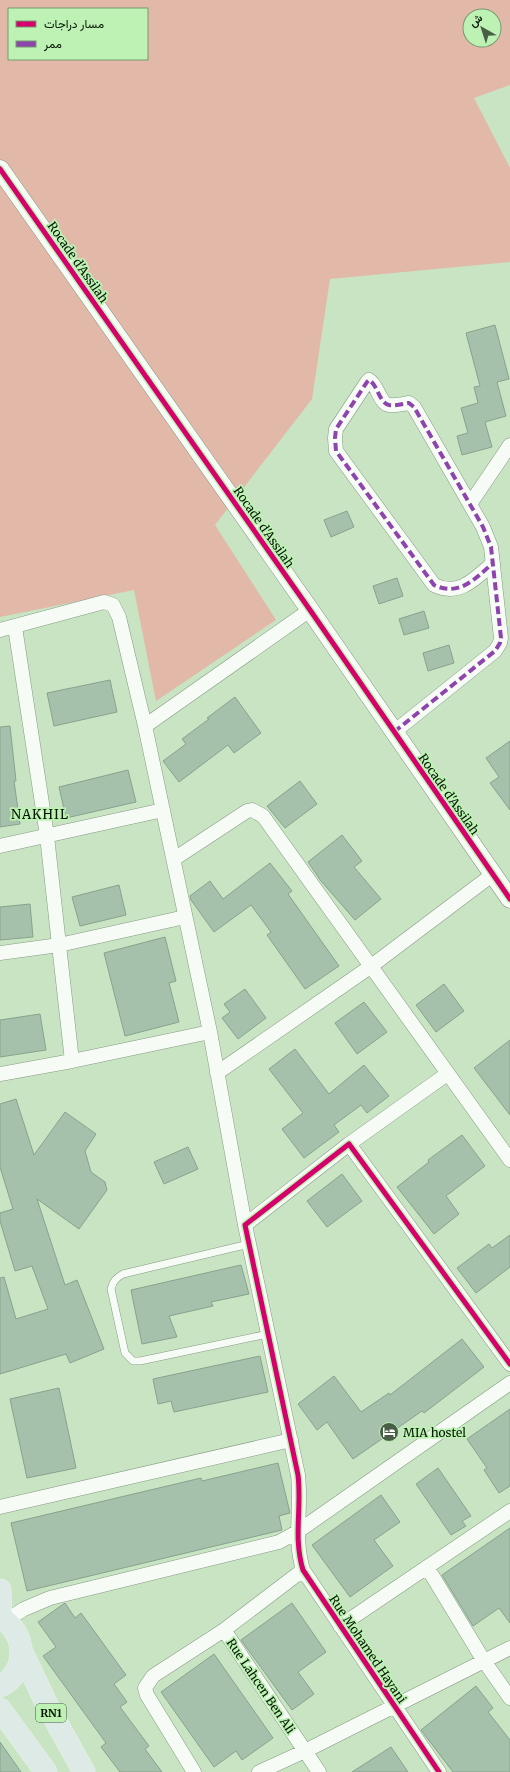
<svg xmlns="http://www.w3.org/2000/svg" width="510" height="1772" font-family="Merriweather,Vazirmatn,serif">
  <rect width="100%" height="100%" fill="#c8e4c3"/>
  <path fill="#e2b8a9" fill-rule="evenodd" d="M 0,0 L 510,0 L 510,85 L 474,98 L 510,168 L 510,262 L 330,279 L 312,399 L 215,525 L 276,620 L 156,701 L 134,590 L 0,617 ZM 9,9 L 147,9 L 147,59 L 9,59 ZM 470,16 L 494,16 L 494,40 L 470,40 Z"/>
  <path fill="#a5c1ab" stroke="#86a38d" d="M 495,325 L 509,379 L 497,382 L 506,416 L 485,422 L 492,447 L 462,455 L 457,436 L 468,433 L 461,408 L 478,403 L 474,387 L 480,386 L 466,333 Z
    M 347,511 L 354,527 L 331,537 L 324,520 Z
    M 397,578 L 403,596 L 379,604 L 373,586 Z
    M 424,611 L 429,628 L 404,635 L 399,619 Z
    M 449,645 L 454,663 L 428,671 L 423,653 Z
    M 110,680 L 117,712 L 54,726 L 47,693 Z
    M 235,697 L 261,733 L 234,753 L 228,745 L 179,782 L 163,761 L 186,744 L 182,739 L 209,719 L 207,718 Z
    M 10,726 L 16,781 L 14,781 L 20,824 L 0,827 L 0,727 Z
    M 510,741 L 510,810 L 490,783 L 499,777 L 486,758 Z
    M 128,770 L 136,802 L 66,818 L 59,787 Z
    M 300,781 L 317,804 L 285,828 L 267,806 Z
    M 342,835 L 362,861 L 354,867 L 381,899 L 355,920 L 321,881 L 308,862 Z
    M 270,863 L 292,891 L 288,894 L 339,966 L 305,989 L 267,935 L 271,932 L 251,905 L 214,932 L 191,900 L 190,896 L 210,881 L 223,899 Z
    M 119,885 L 126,915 L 80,926 L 72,897 Z
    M 30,904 L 33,937 L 0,940 L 0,907 Z
    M 165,937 L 176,981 L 169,983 L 179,1022 L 125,1036 L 104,953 Z
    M 444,984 L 464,1011 L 436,1032 L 416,1005 Z
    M 245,989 L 266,1018 L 238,1039 L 222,1018 L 230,1012 L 224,1004 Z
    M 364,1002 L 387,1032 L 357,1054 L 335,1023 Z
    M 40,1014 L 46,1050 L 0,1057 L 0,1020 Z
    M 510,1040 L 510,1115 L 474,1068 Z
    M 295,1049 L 329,1094 L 364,1065 L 389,1096 L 367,1113 L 361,1105 L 334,1125 L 339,1132 L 304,1158 L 282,1129 L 303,1113 L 269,1069 Z
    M 16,1099 L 34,1155 L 65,1112 L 96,1134 L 85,1151 L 91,1172 L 105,1182 L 107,1190 L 79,1229 L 37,1199 L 65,1285 L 77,1280 L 104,1349 L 70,1363 L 66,1354 L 0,1374 L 0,1278 L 4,1277 L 16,1319 L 48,1309 L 32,1266 L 15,1271 L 0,1221 L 0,1213 L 13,1209 L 0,1167 L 0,1104 Z
    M 462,1135 L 485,1166 L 446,1196 L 459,1214 L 434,1234 L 397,1187 L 429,1162 L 428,1160 Z
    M 188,1147 L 198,1169 L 164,1184 L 154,1162 Z
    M 342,1174 L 362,1201 L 327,1227 L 307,1201 Z
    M 510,1235 L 510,1267 L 476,1293 L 457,1268 L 489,1244 L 492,1248 Z
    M 241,1265 L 249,1294 L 211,1302 L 213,1306 L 169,1316 L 177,1337 L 142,1344 L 131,1290 Z
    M 462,1339 L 484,1367 L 424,1413 L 422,1411 L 353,1459 L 327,1422 L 317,1430 L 298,1404 L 334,1376 L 361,1412 L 389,1393 L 390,1395 Z
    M 260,1356 L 268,1392 L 174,1412 L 171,1401 L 158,1404 L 153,1379 Z
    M 59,1388 L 76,1468 L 27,1478 L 10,1399 Z
    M 510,1409 L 510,1486 L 499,1493 L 484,1470 L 487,1468 L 467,1439 Z
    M 278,1463 L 290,1513 L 279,1516 L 282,1530 L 27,1591 L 11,1523 L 201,1478 L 202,1481 Z
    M 438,1468 L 471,1516 L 462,1521 L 466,1526 L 451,1535 L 416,1484 Z
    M 381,1495 L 400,1522 L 374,1540 L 393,1566 L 350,1597 L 312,1545 Z
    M 510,1528 L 510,1623 L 499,1608 L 473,1626 L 442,1575 Z
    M 65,1603 L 75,1618 L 81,1613 L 126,1675 L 114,1684 L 127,1702 L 120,1707 L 149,1746 L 145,1749 L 162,1772 L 120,1772 L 101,1747 L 106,1743 L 43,1656 L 56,1647 L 38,1622 Z
    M 292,1603 L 326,1652 L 298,1672 L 314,1694 L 292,1710 L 241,1640 Z
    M 214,1654 L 273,1738 L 242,1760 L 236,1751 L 214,1767 L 161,1692 Z
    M 476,1686 L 493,1708 L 488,1712 L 510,1740 L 510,1772 L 453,1772 L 421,1730 Z
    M 0,1742 L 21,1772 L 0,1772 Z
    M 391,1747 L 408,1772 L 352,1772 Z"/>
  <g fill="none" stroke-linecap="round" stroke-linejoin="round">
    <defs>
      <path id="service" d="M 249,1244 L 123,1274 C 116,1278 113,1281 111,1289 L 125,1353 L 133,1361 L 140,1361 L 268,1334"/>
      <path id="minor" d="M 470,504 L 510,445
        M 15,627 L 47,836 L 59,945 L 185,917
        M 0,630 L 104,602 L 113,605 L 119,617 L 145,726
        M 394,732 L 495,651 L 500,643 L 501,638 L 491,547 L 483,527 L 414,407 L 409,403 C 403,404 395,406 389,405 C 379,403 378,385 369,380 L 367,382 L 336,429 L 335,438 L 336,451 L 434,585 C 459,597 475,579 493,563
        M 0,846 L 163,810
        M 174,859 L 247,811 L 252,810 L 263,816 L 510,1160
        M 0,953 L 59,945 L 72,1061 L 210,1032 L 245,1225
        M 210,1032 L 145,726 L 310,610
        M 217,1073 L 370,967 L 492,875
        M 0,1074 L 72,1061
        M 349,1144 L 447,1074
        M 0,1507 L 291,1440
        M 427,1567 L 484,1661 L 510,1698
        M 5,1621 L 24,1609 L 50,1598 L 279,1542 L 297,1532 L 510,1383
        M 340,1626 L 510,1511
        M 224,1630 L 303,1570
        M 194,1772 L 147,1695 L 145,1688 L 153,1676 L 224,1630 L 319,1772
        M 259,1772 L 305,1751 L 510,1648
        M 439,1772 L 303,1570 C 293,1536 302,1510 298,1475 L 245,1225 L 349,1144 L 510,1364"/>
      <path id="tertiary" d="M 0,169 L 310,610 L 510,899"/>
      <path id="primary" d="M 0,1590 L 1,1619
        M 0,1618 C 28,1632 28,1673 0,1686
        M 22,1652 L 47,1705 L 84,1772
        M 0,1709 L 46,1772"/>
    </defs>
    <use href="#service" stroke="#859b82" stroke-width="8"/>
    <use href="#minor" stroke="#859b82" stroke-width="15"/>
    <use href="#tertiary" stroke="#859b82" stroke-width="19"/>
    <use href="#primary" stroke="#e6f3e4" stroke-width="23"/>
    <use href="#service" stroke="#f7fbf6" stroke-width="7"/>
    <use href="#minor" stroke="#f7fbf6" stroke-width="14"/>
    <use href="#tertiary" stroke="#f7fbf6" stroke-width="18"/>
    <use href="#primary" stroke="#ddeae6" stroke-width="22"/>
    <path stroke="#8e44ad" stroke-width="4" stroke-dasharray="8 4" stroke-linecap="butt" d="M 394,732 L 495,651 L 500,643 L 501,638 L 491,547 L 483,527 L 414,407 L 409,403 C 403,404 395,406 389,405 C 379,403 378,385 369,380 L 367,382 L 336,429 L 335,438 L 336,451 L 434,585 C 459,597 475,579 493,563"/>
    <defs>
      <path id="cycleway" d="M 0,169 L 310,610 L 510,899
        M 439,1772 L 303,1570 C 293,1536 302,1510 298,1475 L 245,1225 L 349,1144 L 510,1364"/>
    </defs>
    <use href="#cycleway" stroke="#bef2b5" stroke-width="8"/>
    <use href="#cycleway" stroke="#d6006c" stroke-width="5"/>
  </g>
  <defs>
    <symbol id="hotel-disc" viewBox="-11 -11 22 22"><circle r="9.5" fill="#495e46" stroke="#bef2b5"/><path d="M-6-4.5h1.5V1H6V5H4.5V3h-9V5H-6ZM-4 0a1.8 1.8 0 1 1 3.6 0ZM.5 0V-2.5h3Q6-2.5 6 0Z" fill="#fff"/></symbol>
  </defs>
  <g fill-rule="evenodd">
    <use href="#hotel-disc" x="378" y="1421" width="22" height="22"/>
  </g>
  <g text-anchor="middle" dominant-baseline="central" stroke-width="3.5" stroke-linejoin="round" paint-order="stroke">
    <rect fill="#bef2b5" stroke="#3c5838" stroke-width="1" x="36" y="1704" width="30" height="18" rx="3"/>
    <g font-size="11" font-weight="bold" fill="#041602">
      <text x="51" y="1713">RN1</text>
    </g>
    <g font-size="12" fill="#041602" stroke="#bef2b5">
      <text transform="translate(78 262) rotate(55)">Rocade d'Assilah</text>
      <text transform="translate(264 527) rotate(55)">Rocade d'Assilah</text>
      <text transform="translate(449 794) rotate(55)">Rocade d'Assilah</text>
      <text transform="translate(368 1649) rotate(56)">Rue Mohamed Hayani</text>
      <text transform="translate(261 1686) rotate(56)">Rue Lahcen Ben Ali</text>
    </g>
    <g font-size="12" fill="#041602" stroke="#bef2b5" text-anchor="start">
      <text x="403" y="1432">MIA hostel</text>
    </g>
    <g font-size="13" letter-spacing="1" fill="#041602" stroke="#bef2b5">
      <text x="40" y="814">NAKHIL</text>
    </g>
  </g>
  <rect x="8" y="8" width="140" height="52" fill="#bef2b5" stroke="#749a6d"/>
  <rect x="16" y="21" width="20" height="6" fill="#d6006c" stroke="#749a6d"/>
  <text x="44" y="28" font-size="12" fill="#041602">مسار دراجات</text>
  <rect x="16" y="41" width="20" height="6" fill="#8e44ad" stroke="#749a6d"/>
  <text x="44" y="48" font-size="12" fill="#041602">ممر</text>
  <g transform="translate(482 28) rotate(321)"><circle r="19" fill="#bef2b5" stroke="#749a6d"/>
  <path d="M0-3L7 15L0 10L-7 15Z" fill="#495e46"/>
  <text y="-6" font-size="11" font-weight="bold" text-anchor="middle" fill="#041602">ش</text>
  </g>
</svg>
